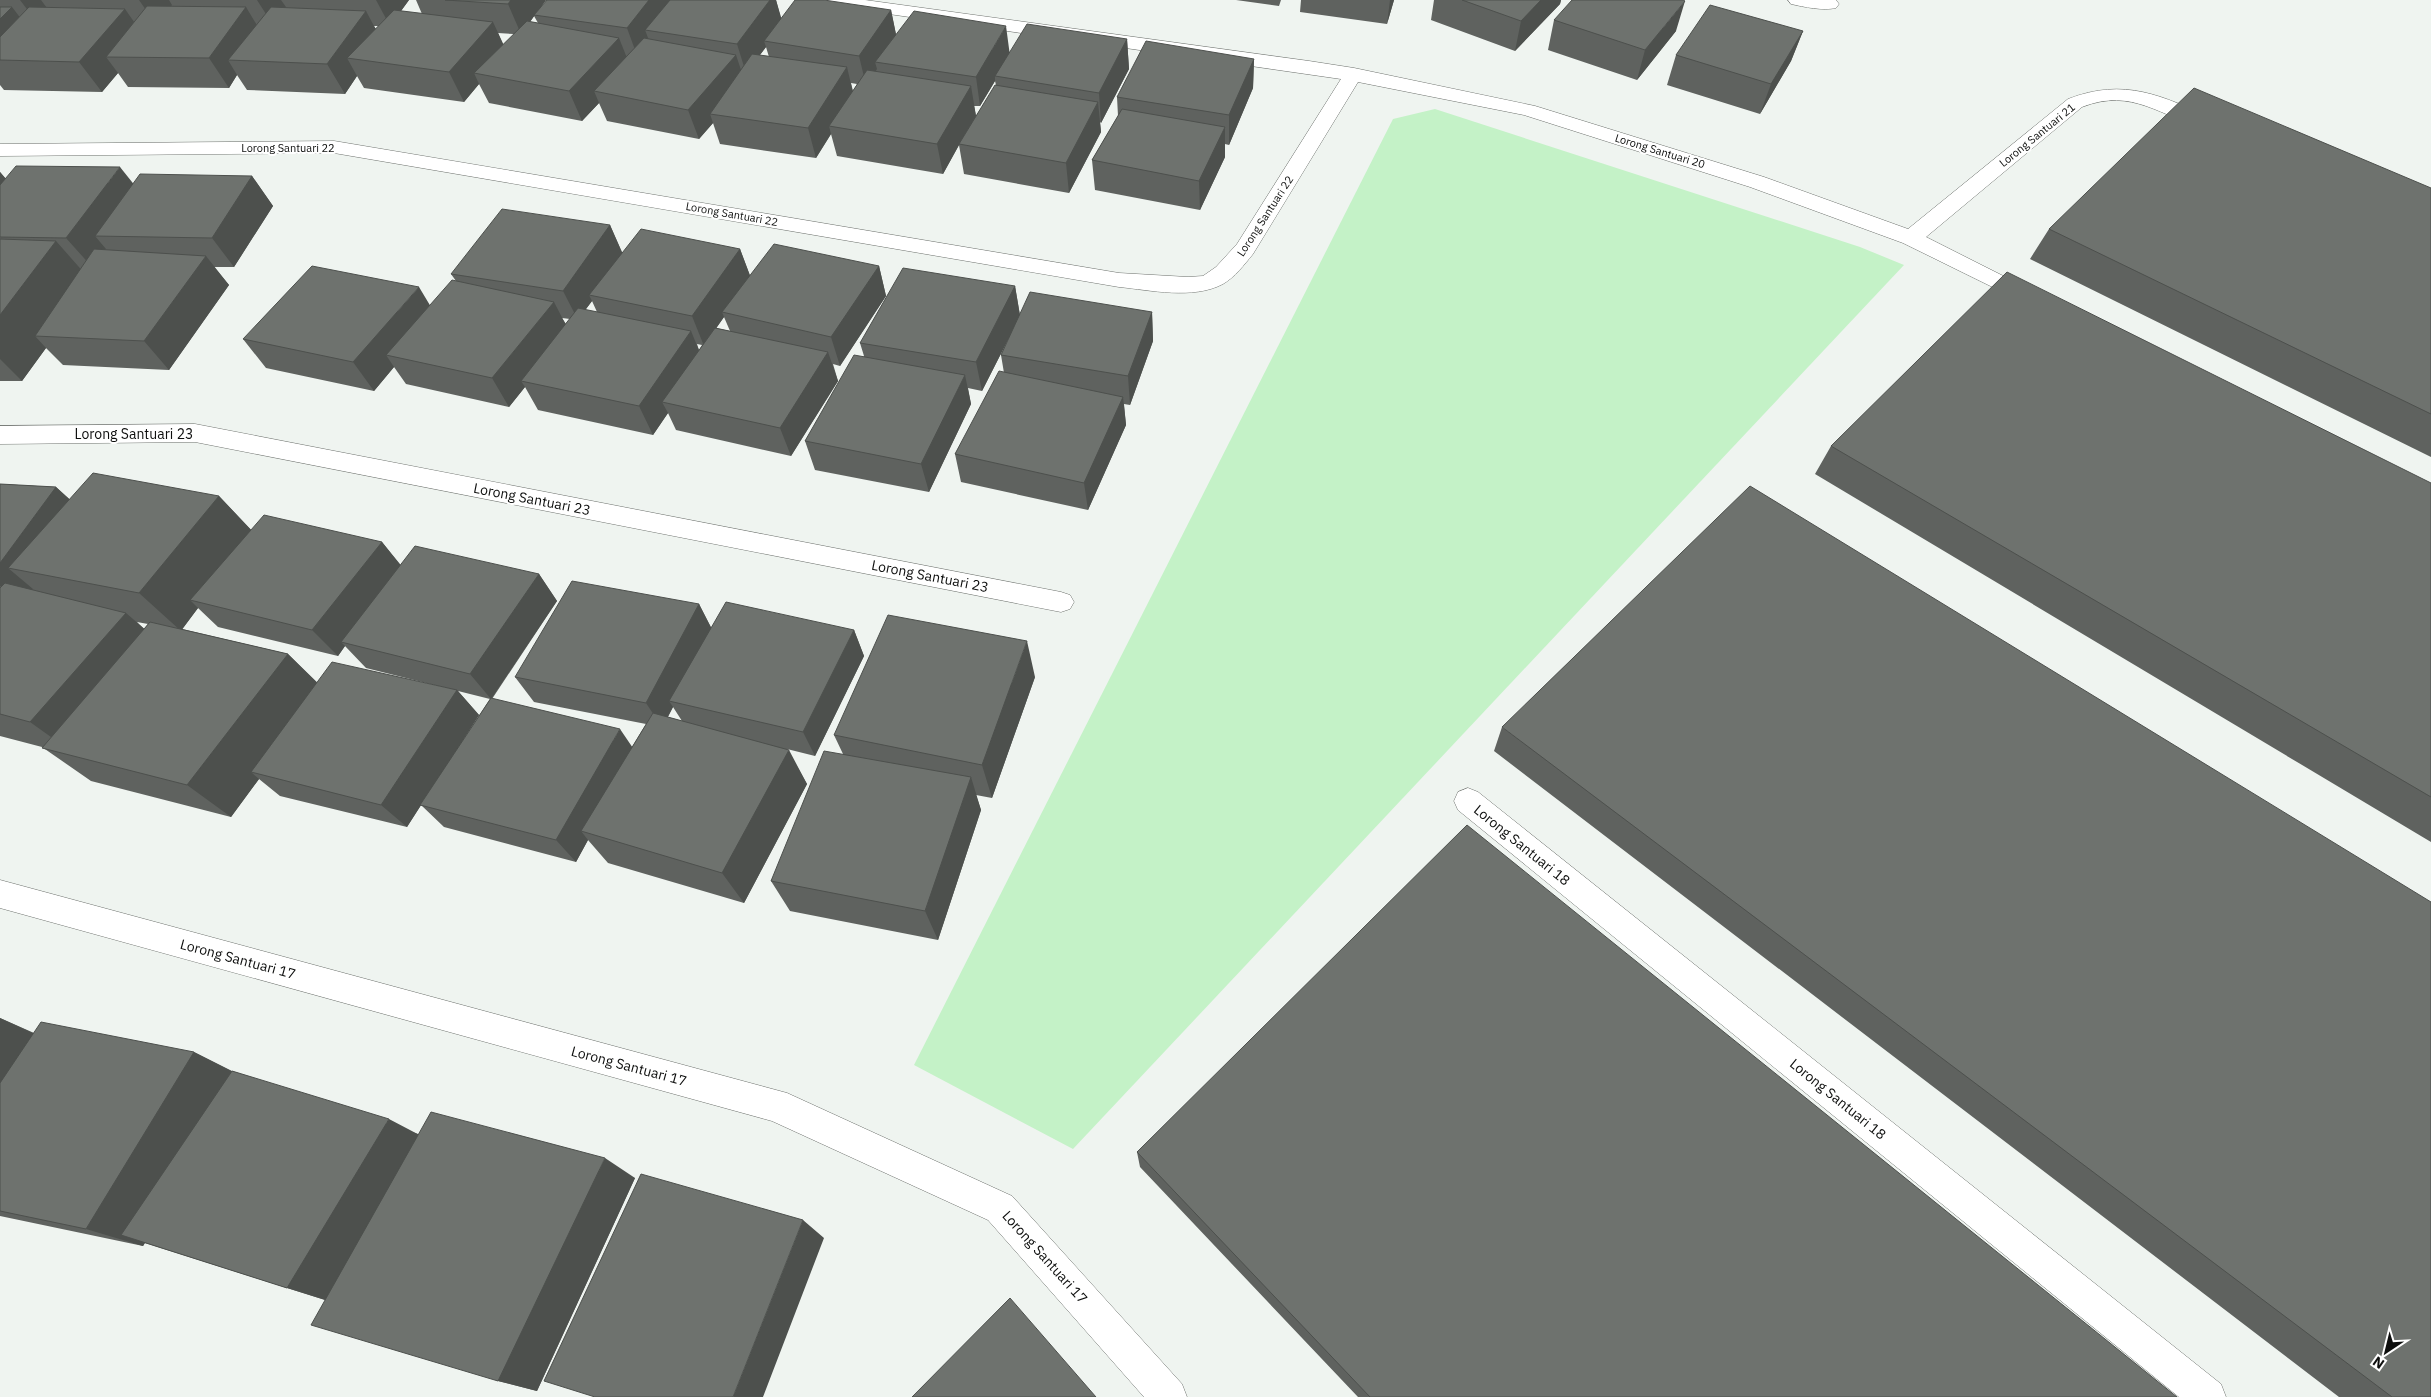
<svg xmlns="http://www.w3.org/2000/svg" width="2431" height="1397" font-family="'IBM Plex Sans',sans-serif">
  <rect width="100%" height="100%" fill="#eff4f0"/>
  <path fill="#c4f2c7" d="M 1435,109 L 1860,247 L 1904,265 L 1073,1149 L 914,1065 L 1393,119 Z"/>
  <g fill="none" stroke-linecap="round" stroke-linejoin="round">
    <defs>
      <path id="service" d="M 1788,0 L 1836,0 L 1839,4 L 1836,8 C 1823,11 1804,7 1791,4 Z"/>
      <path id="minor" d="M 817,0 L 865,0 L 1309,61 L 1354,68 L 1535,106 L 1764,177 L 1908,229 L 2068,99 C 2125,77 2162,96 2214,119 L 2217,123 L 2214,127 L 2207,129 C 2160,117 2133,87 2082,107 L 1926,237 L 2039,294 L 2042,299 L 2039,304 L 2031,306 L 1903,243 L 1750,187 L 1524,115 L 1358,82 L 1253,254 C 1244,265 1235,277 1223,284 C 1193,300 1150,290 1119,287 L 334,153 L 0,156 L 0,144 L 334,141 L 1119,273 L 1188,277 L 1203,276 L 1216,267 L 1237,244 L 1341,79 L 826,5 L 820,4 Z
        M 195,424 L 1061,592 L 1070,595 L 1074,602 L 1070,609 L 1061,612 L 195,442 L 0,444 L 0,426 Z
        M 1468,788 L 1478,792 L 2221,1384 L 2226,1397 L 2179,1397 L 1458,810 L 1454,801 L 1458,792 Z
        M 0,880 L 787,1093 L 1012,1196 L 1182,1384 L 1187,1397 L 1144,1397 L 988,1220 L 772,1121 L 0,908 Z"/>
    </defs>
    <use href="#service" stroke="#6e726e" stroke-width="1"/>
    <use href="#minor" stroke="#6e726e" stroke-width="1"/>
    <use href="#service" fill="#fff" fill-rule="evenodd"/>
    <use href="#minor" fill="#fff" fill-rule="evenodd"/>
  </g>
  <path fill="#5f625f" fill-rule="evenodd" d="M 0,0 L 409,0 L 401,11 L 422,14 L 416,0 L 546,0 L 539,10 L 548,0 L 776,0 L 781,19 L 891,10 L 896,35 L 1010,52 L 1127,39 L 1129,69 L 1101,123 L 1100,122 L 1101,132 L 1069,193 L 964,174 L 959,145 L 943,174 L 837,156 L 831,134 L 816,158 L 720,144 L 713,123 L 699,139 L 607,121 L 599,103 L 582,121 L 489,103 L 479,84 L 464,102 L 364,88 L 357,76 L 345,94 L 247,90 L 237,75 L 229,88 L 128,87 L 118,73 L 102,92 L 4,90 L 0,85 ZM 534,16 L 538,23 L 530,22 ZM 374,26 L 379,26 L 376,29 ZM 498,33 L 514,34 L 503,45 ZM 766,47 L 769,57 L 760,55 ZM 995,81 L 996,85 L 976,116 L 974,106 L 980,106 ZM 851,83 L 857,84 L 853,91 Z
    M 1236,0 L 1281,0 L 1279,6 Z
    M 1301,0 L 1394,0 L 1387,24 L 1300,12 Z
    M 1434,0 L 1561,0 L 1560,4 L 1515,51 L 1431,20 Z
    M 1554,20 L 1676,31 L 1637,80 L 1548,50 Z
    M 1803,31 L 1791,61 L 1760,114 L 1667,85 L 1676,55 Z
    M 1254,59 L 1253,88 L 1229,145 L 1225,144 L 1225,157 L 1200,210 L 1095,190 L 1092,160 L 1118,116 L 1117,97 Z
    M 0,172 L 5,178 L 133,184 L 252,176 L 273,206 L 234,267 L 214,267 L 229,285 L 169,370 L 63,365 L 46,348 L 22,381 L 0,381 Z
    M 2431,188 L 2431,457 L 2030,259 L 2049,229 Z
    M 610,225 L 622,252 L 740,249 L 750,276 L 879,266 L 886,296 L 840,366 L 833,364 L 838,381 L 791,456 L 676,430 L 668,413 L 653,435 L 538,410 L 525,387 L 509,407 L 406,384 L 394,367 L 374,391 L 266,368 L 243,339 L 430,306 L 456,281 L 451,274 ZM 592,301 L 597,312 L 585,310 ZM 724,317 L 730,331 L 716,328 ZM 562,318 L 570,319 L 566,324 ZM 697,344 L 702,345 L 699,350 Z
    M 1015,286 L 1020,315 L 1152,312 L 1153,341 L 1130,405 L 1124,404 L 1126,425 L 1088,510 L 961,482 L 955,454 L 1004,373 L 1001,355 L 1015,326 L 982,391 L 968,388 L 971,404 L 929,492 L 815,470 L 805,441 L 864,356 L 860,343 Z
    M 1831,446 L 2431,483 L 2431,842 L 1815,474 Z
    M 0,484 L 56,487 L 69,499 L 219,496 L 251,530 L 382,542 L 400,565 L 539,574 L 557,601 L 492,699 L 632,747 L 646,724 L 534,702 L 515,677 L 699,604 L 711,628 L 854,630 L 864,656 L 815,756 L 787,749 L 807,784 L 744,903 L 608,863 L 588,840 L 576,862 L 444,827 L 421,805 L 407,827 L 280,796 L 259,779 L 231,817 L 91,781 L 42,747 L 0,736 ZM 198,608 L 218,627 L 338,656 L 345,646 L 366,668 L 450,689 L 317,683 L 288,654 L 182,629 ZM 137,622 L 148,624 L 144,629 ZM 458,691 L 490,699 L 460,745 L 479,715 ZM 673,707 L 682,721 L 668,717 Z
    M 1035,677 L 992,798 L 976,795 L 981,810 L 938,940 L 790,911 L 771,881 L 843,754 L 834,735 Z
    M 1502,727 L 2431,1397 L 2339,1397 L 1494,751 Z
    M 0,1018 L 34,1033 L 194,1052 L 232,1071 L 418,1134 L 635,1178 L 537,1391 L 498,1381 L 325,1300 L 145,1243 L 143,1246 L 0,1216 Z
    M 1137,1152 L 2177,1397 L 1358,1397 L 1140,1167 Z"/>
  <path fill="#4d504d" d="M 20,0 L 41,0 L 50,12 L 39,25 Z
    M 139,0 L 169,0 L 172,5 L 157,26 Z
    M 257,0 L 281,0 L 286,7 L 273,25 Z
    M 376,0 L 409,0 L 390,26 Z
    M 511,0 L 546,0 L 521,34 L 508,4 Z
    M 649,0 L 672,0 L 645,30 L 650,43 L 638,58 L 627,28 Z
    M 770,0 L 776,0 L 783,24 L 764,41 L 766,47 L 746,73 L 737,44 Z
    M 1390,0 L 1394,0 L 1387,24 Z
    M 1541,0 L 1561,0 L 1560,4 L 1515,51 L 1521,21 Z
    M 1685,1 L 1676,31 L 1637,80 L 1645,50 Z
    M 12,7 L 35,37 L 0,60 L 0,19 Z
    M 246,7 L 264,37 L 228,60 L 237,75 L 229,88 L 209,58 Z
    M 125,9 L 146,39 L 106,57 L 118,73 L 102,92 L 79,62 Z
    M 891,10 L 897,39 L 875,62 L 877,69 L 866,85 L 859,56 Z
    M 366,11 L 382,41 L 347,58 L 357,76 L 345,94 L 327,64 Z
    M 493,22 L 507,52 L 474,73 L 479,84 L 464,102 L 449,72 Z
    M 1006,26 L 1010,56 L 995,76 L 995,81 L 980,106 L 976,77 Z
    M 1803,31 L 1791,61 L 1760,114 L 1771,84 Z
    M 619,38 L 631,68 L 594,91 L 599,103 L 582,121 L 569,91 Z
    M 1127,39 L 1129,69 L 1101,123 L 1099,93 Z
    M 736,55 L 746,85 L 710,114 L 713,123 L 699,139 L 688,110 Z
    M 1254,59 L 1253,88 L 1229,145 L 1229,115 Z
    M 847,67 L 854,97 L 829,126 L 831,134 L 816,158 L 808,128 Z
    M 971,86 L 976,116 L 959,144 L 959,145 L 943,174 L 937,144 Z
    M 1098,102 L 1101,132 L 1069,193 L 1066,163 Z
    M 1225,127 L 1225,157 L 1200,210 L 1199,181 Z
    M 120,167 L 144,197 L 95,236 L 106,249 L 92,267 L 66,238 Z
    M 0,172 L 19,194 L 0,217 Z
    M 252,176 L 273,206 L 234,267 L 212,238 Z
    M 610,225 L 623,255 L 589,295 L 592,301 L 578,320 L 563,291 Z
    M 56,241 L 93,283 L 35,336 L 46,348 L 22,381 L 0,359 L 0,315 Z
    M 740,249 L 751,278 L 722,312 L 724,317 L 704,346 L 692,316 Z
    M 206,256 L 229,285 L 169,370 L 144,341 Z
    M 879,266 L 886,296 L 840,366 L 831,337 Z
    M 1015,286 L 1020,316 L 982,391 L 976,362 Z
    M 419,287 L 437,317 L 386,355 L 394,367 L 374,391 L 353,362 Z
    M 554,302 L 569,331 L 521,381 L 525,387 L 509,407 L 492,378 Z
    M 1152,312 L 1153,341 L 1130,405 L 1128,376 Z
    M 691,331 L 703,360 L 662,402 L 668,413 L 653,435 L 639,406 Z
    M 828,352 L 838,381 L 791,456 L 780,428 Z
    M 965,375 L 971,404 L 929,492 L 921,464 Z
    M 1123,397 L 1126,425 L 1088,510 L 1084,483 Z
    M 56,487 L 86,514 L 8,568 L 33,589 L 23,604 L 0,586 L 0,563 Z
    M 219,496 L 256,535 L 190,600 L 198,608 L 181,631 L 139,593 Z
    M 382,542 L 404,569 L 341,642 L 345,646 L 338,656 L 312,630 Z
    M 539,574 L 557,601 L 491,699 L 470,674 Z
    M 699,604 L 713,631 L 669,701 L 673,707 L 662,727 L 646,703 Z
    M 126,613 L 169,650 L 79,757 L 30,722 Z
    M 854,630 L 864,656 L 815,756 L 803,732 Z
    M 1027,641 L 1035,677 L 992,798 L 982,765 Z
    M 288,654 L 325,690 L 251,772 L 259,779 L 231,817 L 187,785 Z
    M 457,690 L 479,715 L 407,827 L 381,805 Z
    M 620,729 L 637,754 L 581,831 L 588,840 L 576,862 L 556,840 Z
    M 789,750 L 807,784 L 744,903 L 722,873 Z
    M 971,777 L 981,810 L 938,940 L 925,911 Z
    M 0,1018 L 57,1044 L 0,1120 Z
    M 194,1052 L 243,1077 L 143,1246 L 86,1229 Z
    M 389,1119 L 429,1140 L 335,1303 L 287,1288 Z
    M 605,1158 L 635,1178 L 537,1391 L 498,1381 Z
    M 803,1220 L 824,1238 L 763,1397 L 733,1397 Z"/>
  <path fill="#6e726e" stroke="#4d504d" d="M 445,0 L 511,0 L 508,4 Z
    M 547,0 L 649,0 L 627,28 L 534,15 Z
    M 670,0 L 770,0 L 737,44 L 645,30 Z
    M 795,0 L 824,0 L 891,10 L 859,56 L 764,41 Z
    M 1462,0 L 1541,0 L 1521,21 Z
    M 1572,0 L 1683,0 L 1685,1 L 1645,50 L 1554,20 Z
    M 1710,5 L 1803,31 L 1771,84 L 1676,55 Z
    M 147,6 L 246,7 L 209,58 L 106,57 Z
    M 0,7 L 12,7 L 0,19 Z
    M 29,7 L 125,9 L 79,62 L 0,60 L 0,37 Z
    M 271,7 L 366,11 L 327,64 L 228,60 Z
    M 394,10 L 493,22 L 449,72 L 347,58 Z
    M 914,11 L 1006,26 L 976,77 L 875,62 Z
    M 527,21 L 619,38 L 569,91 L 474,73 Z
    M 1027,24 L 1127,39 L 1099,93 L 995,76 Z
    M 644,38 L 736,55 L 688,110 L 594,91 Z
    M 1146,41 L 1254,59 L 1229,115 L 1117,97 Z
    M 752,54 L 847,67 L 808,128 L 710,114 Z
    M 867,70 L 971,86 L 937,144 L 829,126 Z
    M 995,85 L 1098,102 L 1066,163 L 959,144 Z
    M 2194,88 L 2431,188 L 2431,414 L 2049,229 Z
    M 1122,109 L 1225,127 L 1199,181 L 1092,160 Z
    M 16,166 L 120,167 L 66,238 L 0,237 L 0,185 Z
    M 140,174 L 252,176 L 212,238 L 95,236 Z
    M 502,209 L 610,225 L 563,291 L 451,274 Z
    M 641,229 L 740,249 L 692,316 L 589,295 Z
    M 0,239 L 56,241 L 0,315 Z
    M 774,244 L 879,266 L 831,337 L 722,312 Z
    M 94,249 L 206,256 L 144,341 L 35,336 Z
    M 312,266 L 419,287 L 353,362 L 243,339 Z
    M 903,268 L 1015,286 L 976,362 L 860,343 Z
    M 2007,272 L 2431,483 L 2431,797 L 1831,446 Z
    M 452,280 L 554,302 L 492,378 L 386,355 Z
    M 1030,292 L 1152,312 L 1128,376 L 1001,355 Z
    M 578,308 L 691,331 L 639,406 L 521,381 Z
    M 715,328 L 828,352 L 780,428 L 662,402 Z
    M 854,355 L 965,375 L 921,464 L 805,441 Z
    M 999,371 L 1123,397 L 1084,483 L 955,454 Z
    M 93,473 L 219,496 L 139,593 L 8,568 Z
    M 0,484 L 56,487 L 0,563 Z
    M 1750,486 L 2431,902 L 2431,1397 L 2392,1397 L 1502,727 Z
    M 264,515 L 382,542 L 312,630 L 190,600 Z
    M 415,546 L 539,574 L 470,674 L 341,642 Z
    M 572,581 L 699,604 L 646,703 L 515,677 Z
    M 5,583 L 126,613 L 30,722 L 0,714 L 0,588 Z
    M 726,602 L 854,630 L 803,732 L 669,701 Z
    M 888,615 L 1027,641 L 982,765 L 834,735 Z
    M 150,622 L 288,654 L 187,785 L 42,748 Z
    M 332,662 L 457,690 L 381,805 L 251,772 Z
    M 491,698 L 620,729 L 556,840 L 420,805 Z
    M 653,713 L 789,750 L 722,873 L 581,831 Z
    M 824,751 L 971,777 L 925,911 L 771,881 Z
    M 1467,825 L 2177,1397 L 1370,1397 L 1137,1152 Z
    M 41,1022 L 194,1052 L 86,1229 L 0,1211 L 0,1083 Z
    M 232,1071 L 389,1119 L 287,1288 L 121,1235 Z
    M 431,1112 L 605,1158 L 498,1381 L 311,1325 Z
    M 641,1174 L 803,1220 L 733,1397 L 595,1397 L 544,1381 Z
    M 1010,1298 L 1096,1397 L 912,1397 Z"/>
  <g text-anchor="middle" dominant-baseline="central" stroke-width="4" stroke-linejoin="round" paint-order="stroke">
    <g font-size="11" fill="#0d0e0d" stroke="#fff">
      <text transform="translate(2037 135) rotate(-39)">Lorong Santuari 21</text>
      <text x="288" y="148">Lorong Santuari 22</text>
      <text transform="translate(1660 151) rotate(17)">Lorong Santuari 20</text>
      <text transform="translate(732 214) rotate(10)">Lorong Santuari 22</text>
      <text transform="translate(1265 216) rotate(-57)">Lorong Santuari 22</text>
    </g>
    <g font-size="14" fill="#0d0e0d" stroke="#fff">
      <text x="134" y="434">Lorong Santuari 23</text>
      <text transform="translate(532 499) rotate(11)">Lorong Santuari 23</text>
      <text transform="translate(930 576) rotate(11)">Lorong Santuari 23</text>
      <text transform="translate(1522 845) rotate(39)">Lorong Santuari 18</text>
      <text transform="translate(238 959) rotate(15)">Lorong Santuari 17</text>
      <text transform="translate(629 1066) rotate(15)">Lorong Santuari 17</text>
      <text transform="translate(1838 1099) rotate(39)">Lorong Santuari 18</text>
      <text transform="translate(1045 1257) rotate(48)">Lorong Santuari 17</text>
    </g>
  </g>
  <g transform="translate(2386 1352) rotate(215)" stroke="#ffffff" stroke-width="4" paint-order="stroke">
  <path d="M0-4L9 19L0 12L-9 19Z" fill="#0d0e0d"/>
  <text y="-8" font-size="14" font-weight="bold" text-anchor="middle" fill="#0d0e0d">N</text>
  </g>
</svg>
